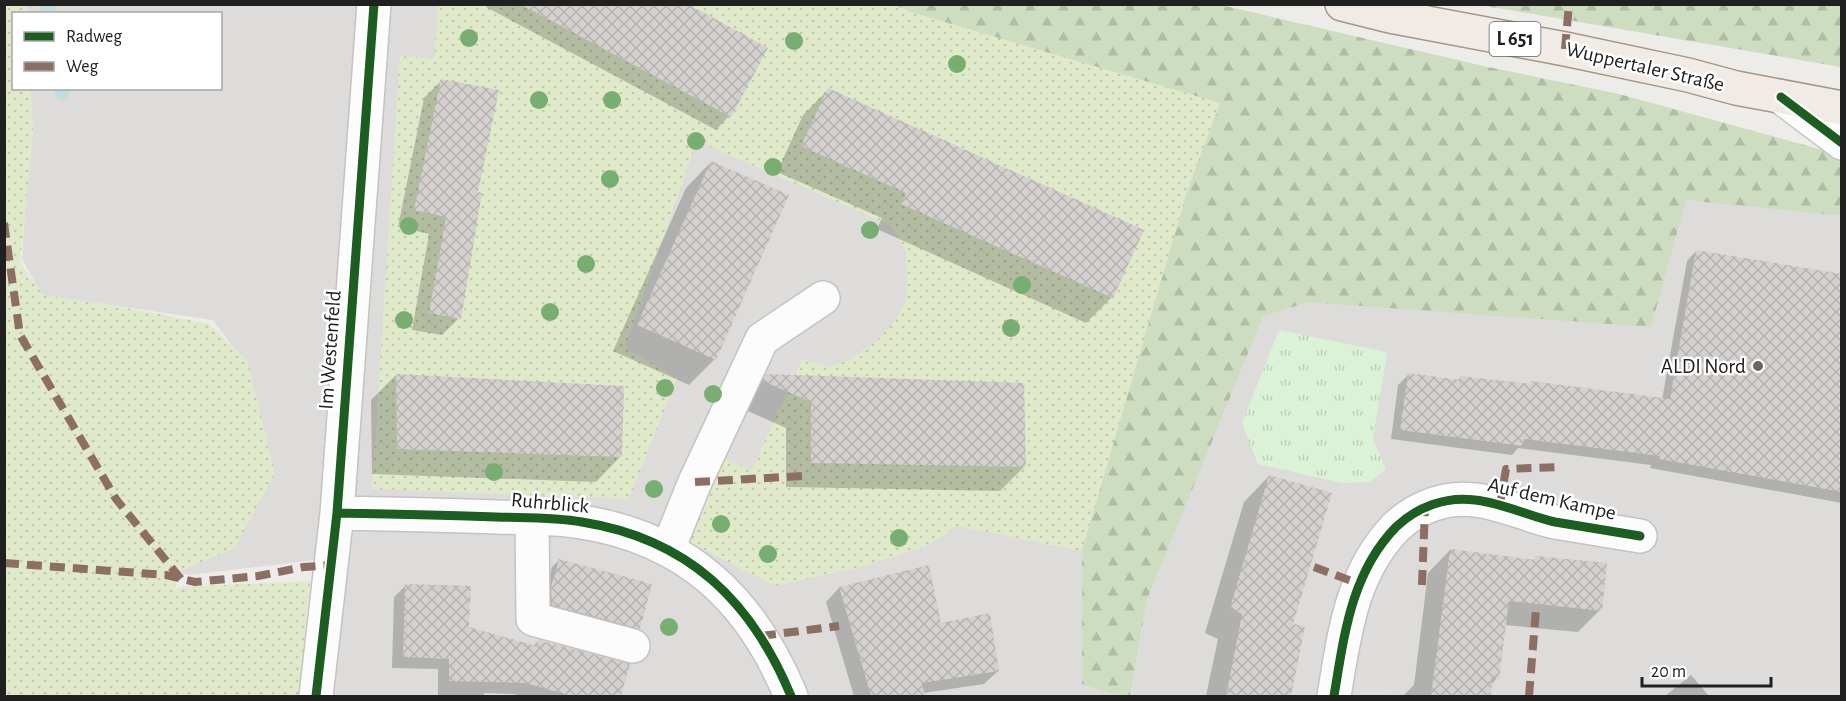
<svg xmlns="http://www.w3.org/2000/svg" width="1846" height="701" font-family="'Alegreya Sans',sans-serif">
  <defs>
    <pattern id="grass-dots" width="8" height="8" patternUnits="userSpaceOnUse" patternTransform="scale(1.5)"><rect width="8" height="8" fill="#e0eaca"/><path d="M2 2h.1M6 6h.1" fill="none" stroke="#c0c8ad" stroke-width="1.8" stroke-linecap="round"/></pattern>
    <pattern id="forest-firs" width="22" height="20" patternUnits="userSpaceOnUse" patternTransform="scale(1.5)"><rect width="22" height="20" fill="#cedcc0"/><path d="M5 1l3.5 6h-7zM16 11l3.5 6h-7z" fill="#b1bca5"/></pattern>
    <pattern id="park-tufts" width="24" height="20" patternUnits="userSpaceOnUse" patternTransform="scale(1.5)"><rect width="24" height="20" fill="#dbf2d6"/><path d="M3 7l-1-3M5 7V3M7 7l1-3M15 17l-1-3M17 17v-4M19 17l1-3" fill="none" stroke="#bccfb7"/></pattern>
    <pattern id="building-cross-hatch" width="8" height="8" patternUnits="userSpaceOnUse" patternTransform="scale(1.5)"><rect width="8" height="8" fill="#d3d0ce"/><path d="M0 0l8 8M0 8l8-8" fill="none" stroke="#b5b2b1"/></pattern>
  </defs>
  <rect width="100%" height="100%" fill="#eeece9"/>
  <path fill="#dddcdb" d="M 21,5 L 376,5 L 330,558 L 189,575 L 178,572 L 248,367 L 213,320 L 42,295 L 22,259 L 30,126 L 27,89 L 220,88 L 220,14 L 22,14 Z
    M 386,5 L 895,5 L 911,12 L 1221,103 L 1082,683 L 1120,696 L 332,696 Z
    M 1686,200 L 1841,216 L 1841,696 L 1130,696 L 1147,600 L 1263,317 L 1308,302 Z"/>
  <path fill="url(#grass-dots)" d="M 4,5 L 27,5 L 28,13 L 14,14 L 14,88 L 31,89 L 33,134 L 20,262 L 43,295 L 139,310 L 209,324 L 247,360 L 275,473 L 235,548 L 178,572 L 175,592 L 177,587 L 310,581 L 299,696 L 5,696 Z
    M 438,5 L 895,5 L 911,12 L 1221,103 L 1188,189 L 1082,551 L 958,526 L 925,547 L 864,566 L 775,586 L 687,541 L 722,457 L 752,470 L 802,359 L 830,367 L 849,360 L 877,341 L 898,317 L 905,302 L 907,289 L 906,250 L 890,225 L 697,141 L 625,348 L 677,378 L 629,499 L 372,489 L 400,56 L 434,59 Z"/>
  <path fill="url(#forest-firs)" d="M 895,5 L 1221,5 L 1488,67 L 1619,94 L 1841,155 L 1841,216 L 1686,200 L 1651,327 L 1308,302 L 1263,317 L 1147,600 L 1130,696 L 1120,696 L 1082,684 L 1082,551 L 1188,189 L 1220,103 L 911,12 Z
    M 1480,5 L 1841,5 L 1841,67 Z"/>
  <path fill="url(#park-tufts)" d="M 1279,330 L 1387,352 L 1373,439 L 1386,470 L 1369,482 L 1342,483 L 1258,464 L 1242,423 Z"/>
  <path fill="#dedddc" d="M 881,231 L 901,256 L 903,291 L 893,314 L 874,337 L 830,367 L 802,359 L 752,470 L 722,457 L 709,486 L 648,460 L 677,391 L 714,406 L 788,244 L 813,233 L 833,233 L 855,250 Z
    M 1562,467 L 1636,475 L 1632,513 L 1558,500 Z
    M 1655,480 L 1841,511 L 1841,696 L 1761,696 L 1764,674 L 1725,667 L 1735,612 L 1634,593 Z
    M 1378,581 L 1406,587 L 1390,696 L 1355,696 L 1372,598 Z"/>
  <path fill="#0003" d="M 487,4 L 684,4 L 766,48 L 729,116 L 716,130 L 486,7 Z
    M 442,80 L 476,193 L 459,318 L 442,335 L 412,330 L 429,234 L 398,227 L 424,98 Z
    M 828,90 L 1142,231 L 1112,297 L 1086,323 L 877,229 L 882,218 L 777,172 L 803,115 Z
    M 711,162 L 715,359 L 689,385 L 613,351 L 686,188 Z
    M 1696,251 L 1842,276 L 1842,503 L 1650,468 L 1651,465 L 1518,448 L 1512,455 L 1391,439 L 1398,385 L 1408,375 L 1457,381 L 1461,377 L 1530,385 L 1532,383 L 1662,400 L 1687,261 Z
    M 396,375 L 621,456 L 596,482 L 372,474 L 371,400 Z
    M 767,375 L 1025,466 L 1000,491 L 786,487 L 786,428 L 739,407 L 741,401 Z
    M 1269,476 L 1291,625 L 1303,627 L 1290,696 L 1206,696 L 1218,639 L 1205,633 L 1244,502 Z
    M 1450,550 L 1533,561 L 1536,558 L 1600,610 L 1578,632 L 1504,625 L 1497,678 L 1490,686 L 1489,696 L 1403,696 L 1414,685 L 1428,573 Z
    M 559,560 L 638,628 L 631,635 L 545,611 L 545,595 L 552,567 Z
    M 406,585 L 468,629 L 532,647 L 538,641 L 628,665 L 620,696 L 522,696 L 513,694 L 484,693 L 484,696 L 438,696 L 438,669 L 392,668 L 394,597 Z
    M 839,588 L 939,625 L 998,671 L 984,684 L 923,693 L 924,696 L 854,696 L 826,602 Z
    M 1691,675 L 1709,696 L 1665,696 Z"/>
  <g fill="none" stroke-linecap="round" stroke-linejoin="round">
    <path stroke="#bedee0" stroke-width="14" d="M 46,4 L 49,14
      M 61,88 L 62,93"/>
  </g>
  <path fill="url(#building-cross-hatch)" d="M 520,4 L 688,4 L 768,48 L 731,117 Z
    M 441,79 L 499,90 L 478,192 L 482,193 L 461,319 L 429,313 L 446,217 L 414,210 Z
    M 828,88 L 1144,230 L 1113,298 L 901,204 L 906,193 L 801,146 Z
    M 711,161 L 789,195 L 716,360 L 637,325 Z
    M 1696,250 L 1842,274 L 1842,492 L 1659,459 L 1660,456 L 1524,439 L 1523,446 L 1400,430 L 1408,373 L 1460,380 L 1460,376 L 1531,384 L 1531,381 L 1670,399 Z
    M 396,374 L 624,386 L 622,457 L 397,449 Z
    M 766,374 L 1024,383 L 1026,467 L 811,463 L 811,402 L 763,381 Z
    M 1269,475 L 1332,493 L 1293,624 L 1305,626 L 1291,696 L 1226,696 L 1242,614 L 1230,608 Z
    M 1450,549 L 1535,560 L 1536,556 L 1607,563 L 1602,611 L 1509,601 L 1499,679 L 1492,677 L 1491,696 L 1431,696 Z
    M 559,559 L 652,584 L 640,629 L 552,605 L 551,587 Z
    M 929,565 L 941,623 L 990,613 L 999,671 L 922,683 L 925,696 L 871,696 L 839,587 Z
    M 405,584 L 471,586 L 469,627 L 536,646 L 538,640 L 630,664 L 621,696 L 572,696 L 525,683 L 449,681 L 449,659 L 403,657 Z"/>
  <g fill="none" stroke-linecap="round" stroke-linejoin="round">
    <defs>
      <path id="minor" d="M 1781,97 L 1842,143
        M 337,513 C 390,514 443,515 496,517 C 524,518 554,517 582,522 C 688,539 751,600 791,696
        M 532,518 L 533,619 L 633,646
        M 668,549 L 695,482 L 762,339 L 823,298
        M 316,696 L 337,513 L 374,4
        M 1334,696 C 1344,636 1351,573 1396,527 C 1417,507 1446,496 1475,500 C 1503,503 1528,516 1555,522 L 1640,536"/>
      <path id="major" d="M 1342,4 L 1390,16 L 1565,49 L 1688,75 L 1736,88 L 1842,108"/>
    </defs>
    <use href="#minor" stroke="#c4c3c1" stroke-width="36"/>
    <use href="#major" stroke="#a49686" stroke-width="36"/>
    <use href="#minor" stroke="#fcfcfc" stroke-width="33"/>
    <use href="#major" stroke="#f1ebe6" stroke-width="33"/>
    <path stroke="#8d6e63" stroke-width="8" stroke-dasharray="15 8" stroke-linecap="butt" d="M 1565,49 L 1569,4
      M 4,223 L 20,335 L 116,499 L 181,579
      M 695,482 L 803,476
      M 1500,504 L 1506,469 L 1562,467
      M 4,563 L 166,575 L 195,582 L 258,576 L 304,567 L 332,565
      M 1314,567 L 1360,584
      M 1422,585 L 1425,507
      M 761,636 L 839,626
      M 1529,696 L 1536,609"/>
    <defs>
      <path id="cycleway" d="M 1781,97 L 1842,143
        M 337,513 C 390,514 443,515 496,517 C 524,518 554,517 582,522 C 688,539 751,600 791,696
        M 316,696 L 337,513 L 374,4
        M 1334,696 C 1344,636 1351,573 1396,527 C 1417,507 1446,496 1475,500 C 1503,503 1528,516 1555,522 L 1640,536"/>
    </defs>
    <use href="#cycleway" stroke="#fff" stroke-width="13"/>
    <use href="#cycleway" stroke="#1b5e20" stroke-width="9"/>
  </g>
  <g fill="#78ae72">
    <circle cx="469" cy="38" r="9"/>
    <circle cx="794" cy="41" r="9"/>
    <circle cx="957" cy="64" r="9"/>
    <circle cx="539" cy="100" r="9"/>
    <circle cx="612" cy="100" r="9"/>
    <circle cx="696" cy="141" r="9"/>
    <circle cx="773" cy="167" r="9"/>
    <circle cx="610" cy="179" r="9"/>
    <circle cx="409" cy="226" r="9"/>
    <circle cx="870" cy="230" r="9"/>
    <circle cx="586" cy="264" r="9"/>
    <circle cx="1022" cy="285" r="9"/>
    <circle cx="550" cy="312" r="9"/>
    <circle cx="404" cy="320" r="9"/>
    <circle cx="1011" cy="328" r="9"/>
    <circle cx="665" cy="388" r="9"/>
    <circle cx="713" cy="394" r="9"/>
    <circle cx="494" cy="472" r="9"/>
    <circle cx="654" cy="489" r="9"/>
    <circle cx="721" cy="524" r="9"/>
    <circle cx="899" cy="538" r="9"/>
    <circle cx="768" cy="554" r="9"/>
    <circle cx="669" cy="627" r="9"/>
  </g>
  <circle fill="#686766" stroke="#fff" stroke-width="2" cx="1758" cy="366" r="6"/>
  <g text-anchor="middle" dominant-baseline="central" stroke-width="5" stroke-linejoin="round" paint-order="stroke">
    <rect fill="#fff" stroke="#636363" stroke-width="1.5" x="1489.5" y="22" width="51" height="34" rx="4.5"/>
    <g font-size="20" font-weight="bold" fill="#202020">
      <text x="1515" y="39">L 651</text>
    </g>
    <g font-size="21" fill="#202020" stroke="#fff">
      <text transform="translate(1645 67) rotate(13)">Wuppertaler Straße</text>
      <text transform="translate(330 350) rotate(-86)">Im Westenfeld</text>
      <text transform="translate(1552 499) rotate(13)">Auf dem Kampe</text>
      <text transform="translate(550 503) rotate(5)">Ruhrblick</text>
    </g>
    <g font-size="21" fill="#202020" stroke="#fff" text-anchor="end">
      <text x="1746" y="366">ALDI Nord</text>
    </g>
  </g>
  <rect width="1846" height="701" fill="none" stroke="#202020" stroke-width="12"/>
  <rect x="12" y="12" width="210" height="78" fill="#ffffff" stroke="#a6a6a6" stroke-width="1.5"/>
  <rect x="24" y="32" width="30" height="9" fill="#1b5e20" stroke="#a6a6a6" stroke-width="1.5"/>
  <text x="66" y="42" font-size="18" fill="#202020">Radweg</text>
  <rect x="24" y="62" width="30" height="9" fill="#8d6e63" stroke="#a6a6a6" stroke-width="1.5"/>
  <text x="66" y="72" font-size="18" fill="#202020">Weg</text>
  <path d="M1642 677v9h129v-9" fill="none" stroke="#202020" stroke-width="3"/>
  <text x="1651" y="677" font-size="18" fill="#202020" stroke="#ffffff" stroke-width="4.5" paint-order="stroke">20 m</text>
</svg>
